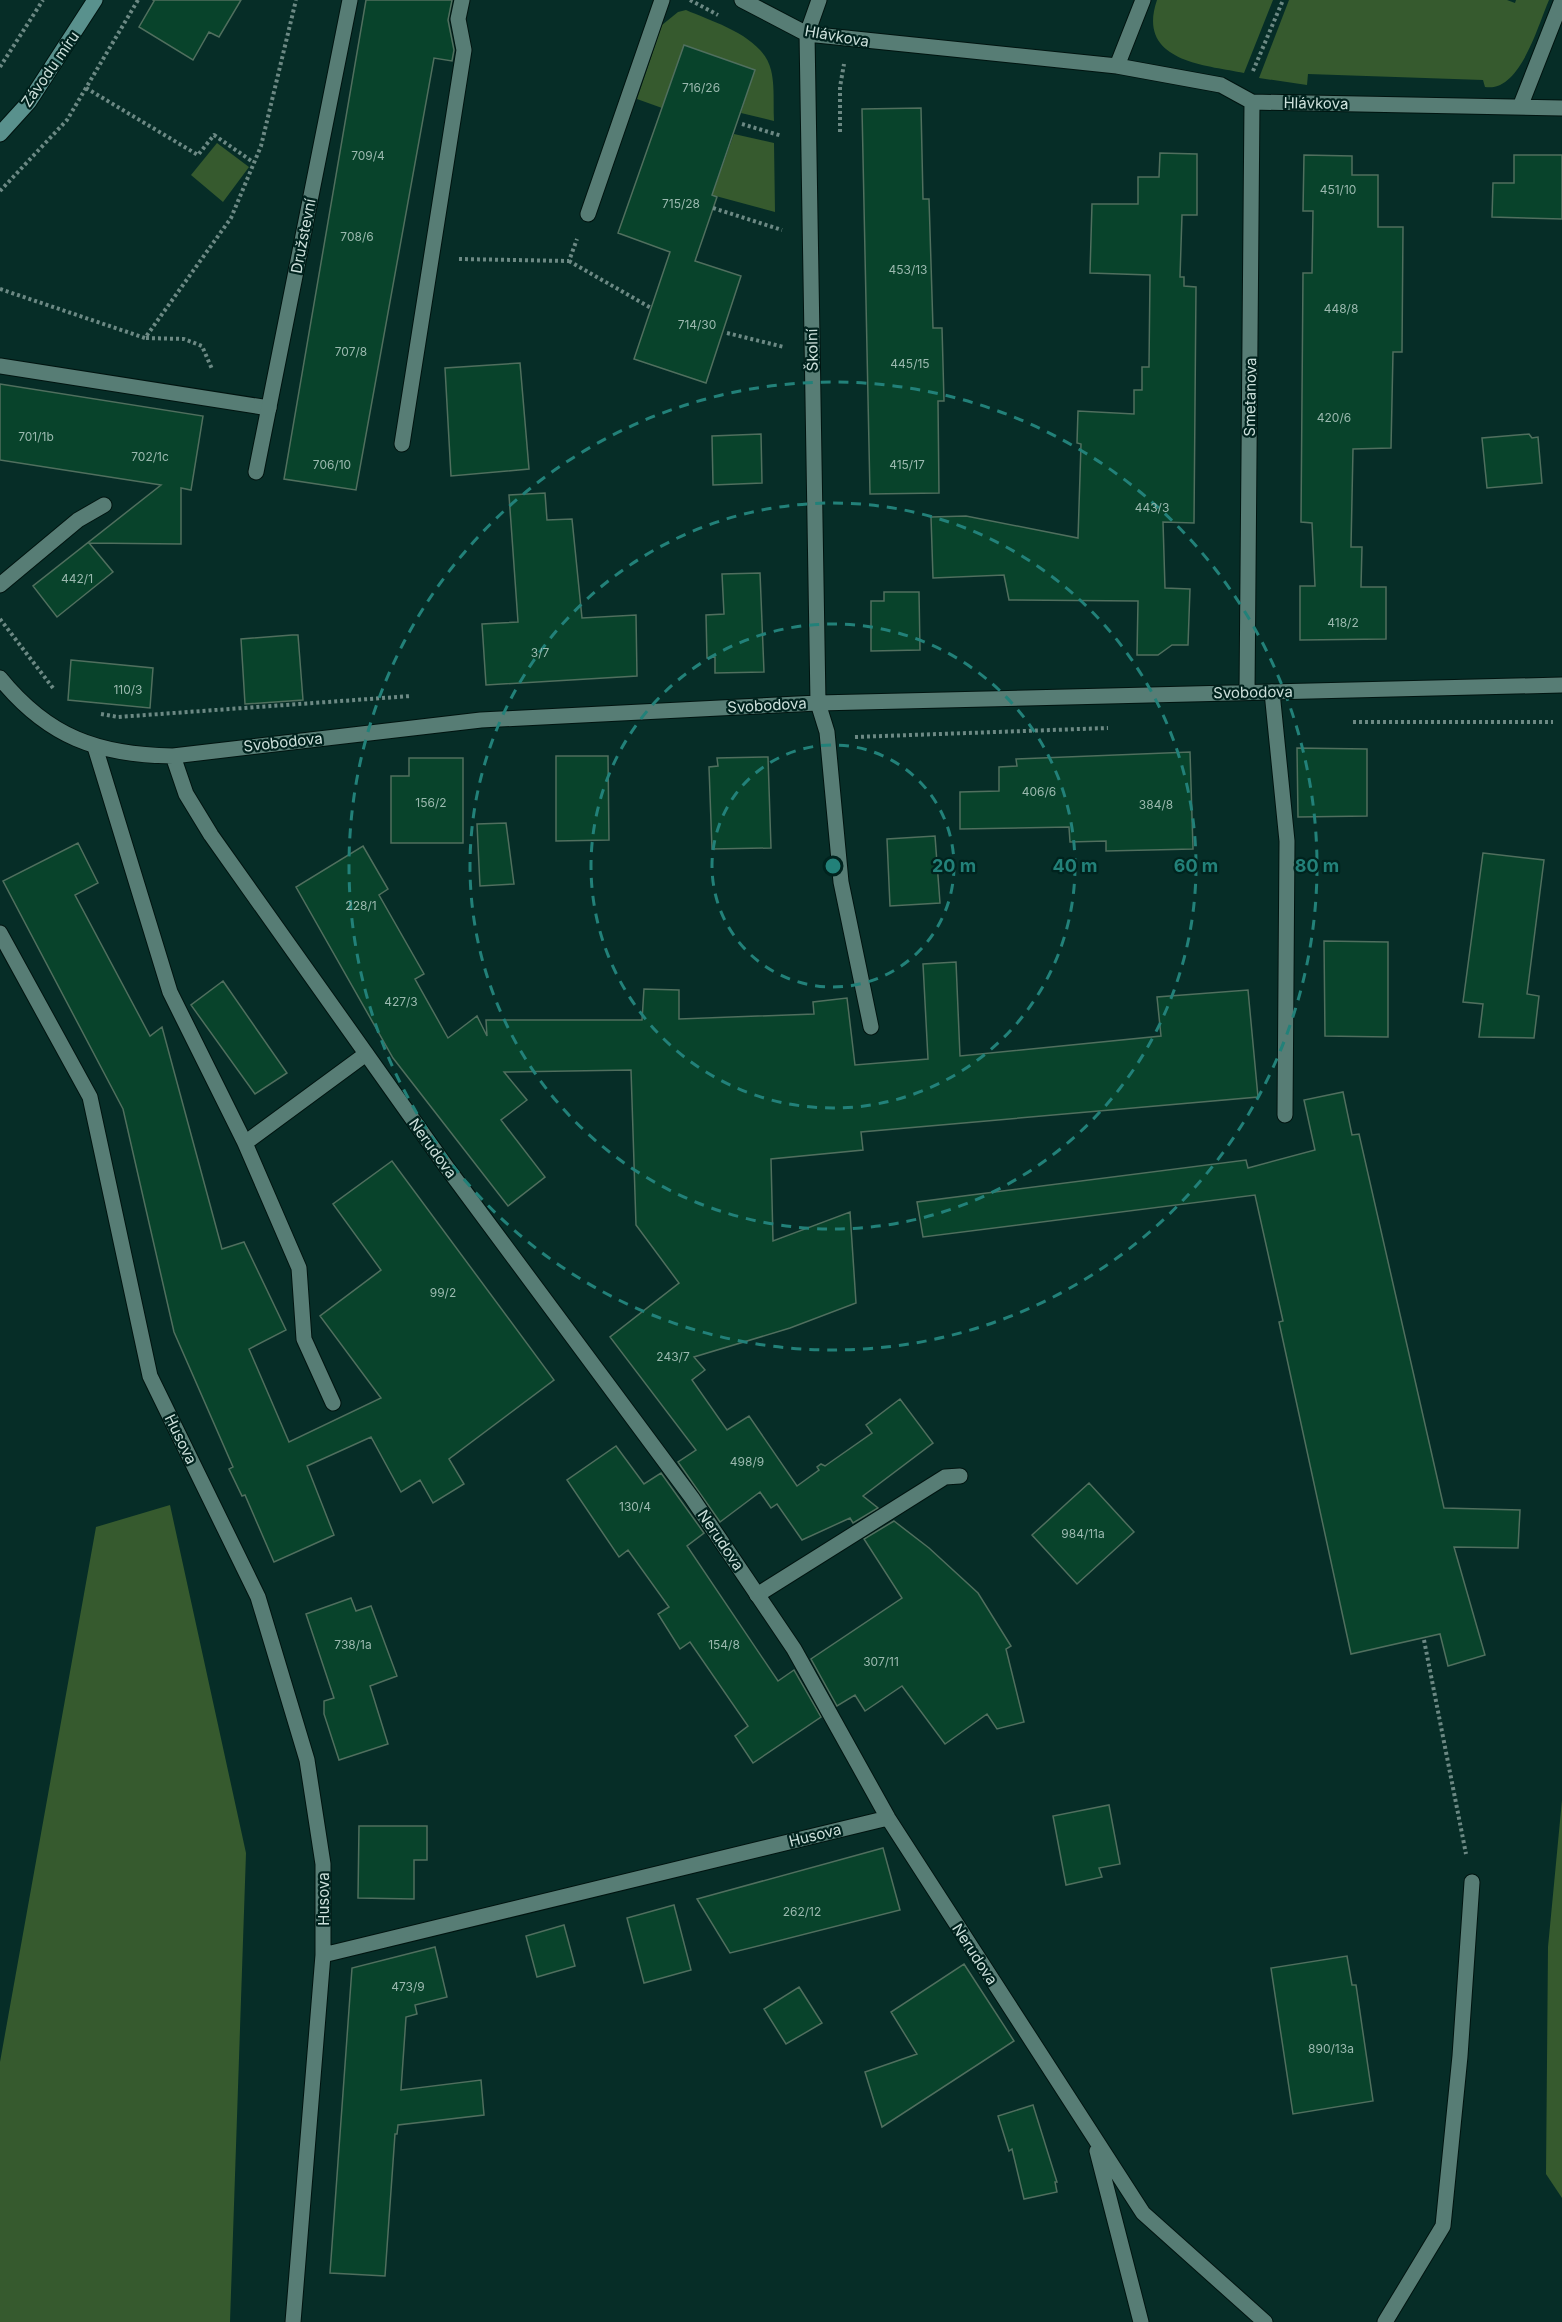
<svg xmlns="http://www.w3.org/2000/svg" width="1562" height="2322" font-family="Inter,sans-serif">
  <rect width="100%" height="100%" fill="#062d27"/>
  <path fill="#365a2e" d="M 1157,0 L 1273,0 L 1244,73 C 1203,65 1136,61 1157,0 Z
    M 1289,0 L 1507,0 L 1515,3 L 1516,0 L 1549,0 C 1538,25 1520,93 1485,87 L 1483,80 L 1308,74 L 1307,85 L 1259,78 Z
    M 686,10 C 713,22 763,36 771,70 C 775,86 773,105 774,121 L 741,113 L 754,70 L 684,46 L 662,108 L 637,99 L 662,25 L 678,12 Z
    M 734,134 L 774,143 L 775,212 L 712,195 Z
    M 217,143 L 249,167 L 223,202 L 191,175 Z
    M 170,1505 L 246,1853 L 230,2322 L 0,2322 L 0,2062 L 96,1527 Z
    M 1562,1800 L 1562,2198 L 1546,2174 L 1548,1947 Z"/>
  <path fill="#08432b" stroke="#506f5e" stroke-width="1.5" d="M 153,0 L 241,0 L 219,37 L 209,32 L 193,60 L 139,27 L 154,1 Z
    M 366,0 L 452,0 L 448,20 L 454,50 L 452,61 L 434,58 L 356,490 L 284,479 Z
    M 684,45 L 755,70 L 712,195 L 717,197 L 695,261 L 741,276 L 706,383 L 634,359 L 670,252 L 618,233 Z
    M 921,108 L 923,199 L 929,199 L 933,328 L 942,328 L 944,401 L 938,401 L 939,493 L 870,494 L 862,109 Z
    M 1160,153 L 1197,154 L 1197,215 L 1182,215 L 1180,277 L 1184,277 L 1184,286 L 1196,287 L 1194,523 L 1163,522 L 1165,588 L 1190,589 L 1188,645 L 1172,645 L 1158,655 L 1137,655 L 1138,601 L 1009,600 L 1004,575 L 933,578 L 931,517 L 966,516 L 1078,538 L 1081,444 L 1077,443 L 1078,411 L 1134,414 L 1134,390 L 1142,390 L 1142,367 L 1149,367 L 1150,275 L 1090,273 L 1092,204 L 1138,204 L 1138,177 L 1159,177 Z
    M 1304,155 L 1352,156 L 1352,175 L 1378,175 L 1378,227 L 1403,227 L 1402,352 L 1393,352 L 1391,448 L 1353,449 L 1351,547 L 1362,547 L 1361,587 L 1386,587 L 1386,639 L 1300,640 L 1300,586 L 1315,586 L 1312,523 L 1301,522 L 1303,273 L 1312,273 L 1313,211 L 1303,211 Z
    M 1514,155 L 1562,155 L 1562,219 L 1492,217 L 1493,183 L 1514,183 Z
    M 520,363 L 529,469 L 451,476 L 445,368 Z
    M 0,384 L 203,416 L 191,490 L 181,488 L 181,544 L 89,543 L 113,572 L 57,617 L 33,586 L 161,485 L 0,460 Z
    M 761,434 L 762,483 L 713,485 L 712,436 Z
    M 1529,434 L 1532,438 L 1538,437 L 1542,483 L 1487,488 L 1482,438 Z
    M 545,493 L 547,520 L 572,519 L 582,618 L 636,615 L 637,676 L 486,685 L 482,624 L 518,622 L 509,495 Z
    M 760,573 L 764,672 L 715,673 L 715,657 L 707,658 L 706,615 L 724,614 L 722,574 Z
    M 884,592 L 919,592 L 920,650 L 871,651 L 871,601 L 884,601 Z
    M 292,635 L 298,635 L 303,700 L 245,704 L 241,639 Z
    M 71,660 L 153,668 L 150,708 L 68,700 Z
    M 1297,748 L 1367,749 L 1367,816 L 1298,817 Z
    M 1190,752 L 1193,849 L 1106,851 L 1106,841 L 1070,842 L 1069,827 L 960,829 L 960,792 L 999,791 L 999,767 L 1017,766 L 1016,759 Z
    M 556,756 L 608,756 L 609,840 L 556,841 Z
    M 768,757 L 771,848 L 712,849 L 709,767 L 718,766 L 717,758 Z
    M 409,758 L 463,758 L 463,843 L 391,843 L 391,776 L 409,776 Z
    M 506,823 L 514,884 L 480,886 L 477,824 Z
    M 935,836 L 940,903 L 890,906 L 887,839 Z
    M 78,843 L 98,883 L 75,895 L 150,1036 L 162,1027 L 222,1249 L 244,1242 L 286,1330 L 249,1349 L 289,1442 L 381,1398 L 320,1316 L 381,1270 L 333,1204 L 392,1161 L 554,1380 L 449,1459 L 464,1484 L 433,1503 L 420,1480 L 401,1492 L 371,1437 L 307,1466 L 334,1535 L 274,1562 L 245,1495 L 242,1496 L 229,1469 L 233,1467 L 174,1332 L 123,1109 L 3,881 Z
    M 363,846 L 388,889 L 379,895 L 424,974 L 415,979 L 448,1038 L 477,1016 L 487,1036 L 486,1020 L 642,1020 L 644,989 L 679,990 L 679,1019 L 814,1014 L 813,1002 L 847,998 L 855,1065 L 928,1059 L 923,964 L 956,962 L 960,1056 L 1161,1036 L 1157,997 L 1248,990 L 1258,1097 L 861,1132 L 863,1150 L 771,1159 L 773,1241 L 850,1212 L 856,1303 L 790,1328 L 694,1357 L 705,1370 L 692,1380 L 727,1430 L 749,1416 L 797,1486 L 819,1470 L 817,1467 L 821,1464 L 825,1466 L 872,1433 L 866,1425 L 900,1399 L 933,1443 L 863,1496 L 878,1508 L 853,1523 L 850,1518 L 802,1540 L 777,1504 L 771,1508 L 760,1492 L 720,1522 L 678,1462 L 696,1450 L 610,1337 L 679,1283 L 636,1225 L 631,1070 L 504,1072 L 527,1100 L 501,1120 L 545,1177 L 508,1206 L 393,1058 L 296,887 Z
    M 1483,853 L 1544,860 L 1527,994 L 1539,996 L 1534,1038 L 1479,1037 L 1483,1004 L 1463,1002 Z
    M 1324,941 L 1388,942 L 1388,1037 L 1325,1036 Z
    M 223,981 L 287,1073 L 255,1094 L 191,1005 Z
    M 1343,1092 L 1352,1135 L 1359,1134 L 1444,1508 L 1520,1510 L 1518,1548 L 1454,1547 L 1485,1655 L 1448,1666 L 1440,1634 L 1351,1654 L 1279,1322 L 1283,1321 L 1255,1195 L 923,1237 L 917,1202 L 1246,1160 L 1248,1168 L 1315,1150 L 1304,1100 Z
    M 616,1446 L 644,1484 L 661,1473 L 704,1533 L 687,1546 L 778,1681 L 794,1670 L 821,1717 L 753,1763 L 735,1736 L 748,1726 L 690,1642 L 680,1649 L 658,1614 L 669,1607 L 628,1550 L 619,1557 L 567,1480 Z
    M 1089,1483 L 1134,1532 L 1077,1584 L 1032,1535 Z
    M 894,1521 L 929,1548 L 978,1593 L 1011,1646 L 1006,1649 L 1024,1722 L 997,1729 L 987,1714 L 945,1744 L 902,1686 L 865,1711 L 855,1695 L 837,1706 L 811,1659 L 902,1598 L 864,1539 Z
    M 351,1598 L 356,1611 L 371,1606 L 397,1676 L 370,1686 L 388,1744 L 339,1760 L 324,1714 L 324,1701 L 334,1698 L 306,1614 Z
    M 1109,1805 L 1120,1864 L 1099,1868 L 1102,1877 L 1066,1885 L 1053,1816 Z
    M 359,1826 L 427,1826 L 427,1860 L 414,1860 L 414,1899 L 358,1898 Z
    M 883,1848 L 900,1910 L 730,1953 L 697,1899 Z
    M 674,1905 L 691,1970 L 644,1983 L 627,1918 Z
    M 564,1925 L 575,1966 L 537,1977 L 526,1936 Z
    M 435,1947 L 447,1997 L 415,2005 L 417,2014 L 406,2017 L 401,2090 L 481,2080 L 484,2115 L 398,2125 L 397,2134 L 395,2134 L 385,2276 L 330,2273 L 352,1968 Z
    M 1347,1956 L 1352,1985 L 1356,1985 L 1373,2101 L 1293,2114 L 1271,1968 Z
    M 964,1964 L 1014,2041 L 882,2127 L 865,2072 L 917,2054 L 891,2012 Z
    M 799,1987 L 822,2023 L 786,2044 L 764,2009 Z
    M 1033,2105 L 1057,2182 L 1055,2182 L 1057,2192 L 1024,2199 L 1012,2149 L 1009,2151 L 998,2116 Z"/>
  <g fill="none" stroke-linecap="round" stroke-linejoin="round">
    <defs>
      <path id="service" d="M 588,214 L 662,0
        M 0,366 L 269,408
        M 402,444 L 464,50 L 458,19 L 462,0
        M 0,585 L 78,520 L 104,505
        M 1272,692 L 1287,841 L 1285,1115
        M 818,703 L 827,732 L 841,882 L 871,1027
        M 95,747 L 170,992 L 245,1143 L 299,1268 L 304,1339 L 333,1403
        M 245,1143 L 366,1054
        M 757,1595 L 945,1477 L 960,1476"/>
      <path id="minor" d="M 742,0 L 807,34 L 1117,66 L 1221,85 L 1252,102 L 1562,108
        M 1117,66 L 1143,0
        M 1520,107 L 1562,0
        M 256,472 L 350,0
        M 0,678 C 48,737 98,755 173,756 L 481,720 L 818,703 L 1562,685
        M 1247,692 L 1252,102
        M 818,703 L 807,34 L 819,0
        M 173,756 L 186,794 L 211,835 L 448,1169 L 692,1498 L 794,1649 L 888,1818 L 1143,2213 L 1265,2322
        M 0,933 L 90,1097 L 150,1376 L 258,1597 L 307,1760 L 323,1864 L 323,1955 L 293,2322
        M 323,1955 L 888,1818
        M 1097,2151 L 1141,2322
        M 1385,2322 L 1443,2226 L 1460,2056 L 1472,1882"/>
      <path id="secondary" d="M 0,134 L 29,102 L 95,0"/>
    </defs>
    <use href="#service" stroke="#001410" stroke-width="17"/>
    <use href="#minor" stroke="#001410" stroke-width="17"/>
    <use href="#secondary" stroke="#001410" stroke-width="17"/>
    <path stroke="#6c8984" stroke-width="4" stroke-dasharray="3 3" stroke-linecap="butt" d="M 690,0 L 718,15
      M 0,67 L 43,0
      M 1253,71 L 1283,0
      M 86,88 L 198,155 L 214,135 L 253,162
      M 742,124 L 782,136
      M 840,132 L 840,87 L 844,64
      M 0,191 L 67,120 L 138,0
      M 713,208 L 782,230
      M 459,259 L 569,261 L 577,239
      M 569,261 L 651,308
      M 0,289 L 145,338 L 231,218 L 261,146 L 296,0
      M 727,333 L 784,347
      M 146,338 L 184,339 L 202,346 L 212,369
      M 0,619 L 53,688
      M 101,714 L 118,717 L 411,696
      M 1353,722 L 1553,722
      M 855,737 L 1108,728
      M 1424,1640 L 1466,1854"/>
    <use href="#service" stroke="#577d75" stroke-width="15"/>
    <use href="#minor" stroke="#577d75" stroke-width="15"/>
    <use href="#secondary" stroke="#59918d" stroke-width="15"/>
  </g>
  <g fill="none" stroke="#228179" stroke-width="3" stroke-dasharray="10 8">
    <circle cx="833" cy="866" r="121"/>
    <circle cx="833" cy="866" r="242"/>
    <circle cx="833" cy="866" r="363"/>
    <circle cx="833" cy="866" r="484"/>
  </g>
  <g text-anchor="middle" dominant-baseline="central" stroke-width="4.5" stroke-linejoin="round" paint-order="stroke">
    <g font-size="12" fill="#9bb9af">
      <text x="701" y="87">716/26</text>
      <text x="368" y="155">709/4</text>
      <text x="1338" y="189">451/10</text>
      <text x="681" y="203">715/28</text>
      <text x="357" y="236">708/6</text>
      <text x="908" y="269">453/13</text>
      <text x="1341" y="308">448/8</text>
      <text x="697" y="324">714/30</text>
      <text x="351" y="351">707/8</text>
      <text x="910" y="363">445/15</text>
      <text x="1334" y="417">420/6</text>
      <text x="36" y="436">701/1b</text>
      <text x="150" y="456">702/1c</text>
      <text x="332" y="464">706/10</text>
      <text x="907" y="464">415/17</text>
      <text x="1152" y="507">443/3</text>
      <text x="77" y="578">442/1</text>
      <text x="1343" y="622">418/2</text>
      <text x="540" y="652">3/7</text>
      <text x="128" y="689">110/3</text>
      <text x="1039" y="791">406/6</text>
      <text x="431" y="802">156/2</text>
      <text x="1156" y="804">384/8</text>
      <text x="361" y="905">228/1</text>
      <text x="401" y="1001">427/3</text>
      <text x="443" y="1292">99/2</text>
      <text x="673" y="1356">243/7</text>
      <text x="747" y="1461">498/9</text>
      <text x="635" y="1506">130/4</text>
      <text x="1083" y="1533">984/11a</text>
      <text x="353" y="1644">738/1a</text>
      <text x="724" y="1644">154/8</text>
      <text x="881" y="1661">307/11</text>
      <text x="802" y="1911">262/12</text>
      <text x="408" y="1986">473/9</text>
      <text x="1331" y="2048">890/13a</text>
    </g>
    <g font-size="15" fill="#cce0db" stroke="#00231e">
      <text transform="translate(837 36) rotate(10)">Hlávkova</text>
      <text transform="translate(50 69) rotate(-55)">Závodu míru</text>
      <text transform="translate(1316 103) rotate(1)">Hlávkova</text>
      <text transform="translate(303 236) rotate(-79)">Družstevní</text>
      <text transform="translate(812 350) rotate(-91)">Školní</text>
      <text transform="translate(1250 397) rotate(-89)">Smetanova</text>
      <text transform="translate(1253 692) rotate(-1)">Svobodova</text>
      <text transform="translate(767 705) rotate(-3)">Svobodova</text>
      <text transform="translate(283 742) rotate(-6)">Svobodova</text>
      <text transform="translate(433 1148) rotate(54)">Nerudova</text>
      <text transform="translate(181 1439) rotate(64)">Husova</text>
      <text transform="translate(721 1540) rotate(56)">Nerudova</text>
      <text transform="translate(815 1835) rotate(-14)">Husova</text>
      <text transform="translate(323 1899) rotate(-90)">Husova</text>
      <text transform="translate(975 1954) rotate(57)">Nerudova</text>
    </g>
  </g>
  <circle cx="833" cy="866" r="9" fill="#228179" stroke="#00231e" stroke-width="3"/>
  <g font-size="18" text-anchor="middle" font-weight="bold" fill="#228179" stroke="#00231e" stroke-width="4.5" stroke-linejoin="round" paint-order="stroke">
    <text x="954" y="872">20 m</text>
    <text x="1075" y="872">40 m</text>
    <text x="1196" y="872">60 m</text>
    <text x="1317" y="872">80 m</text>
  </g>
</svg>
